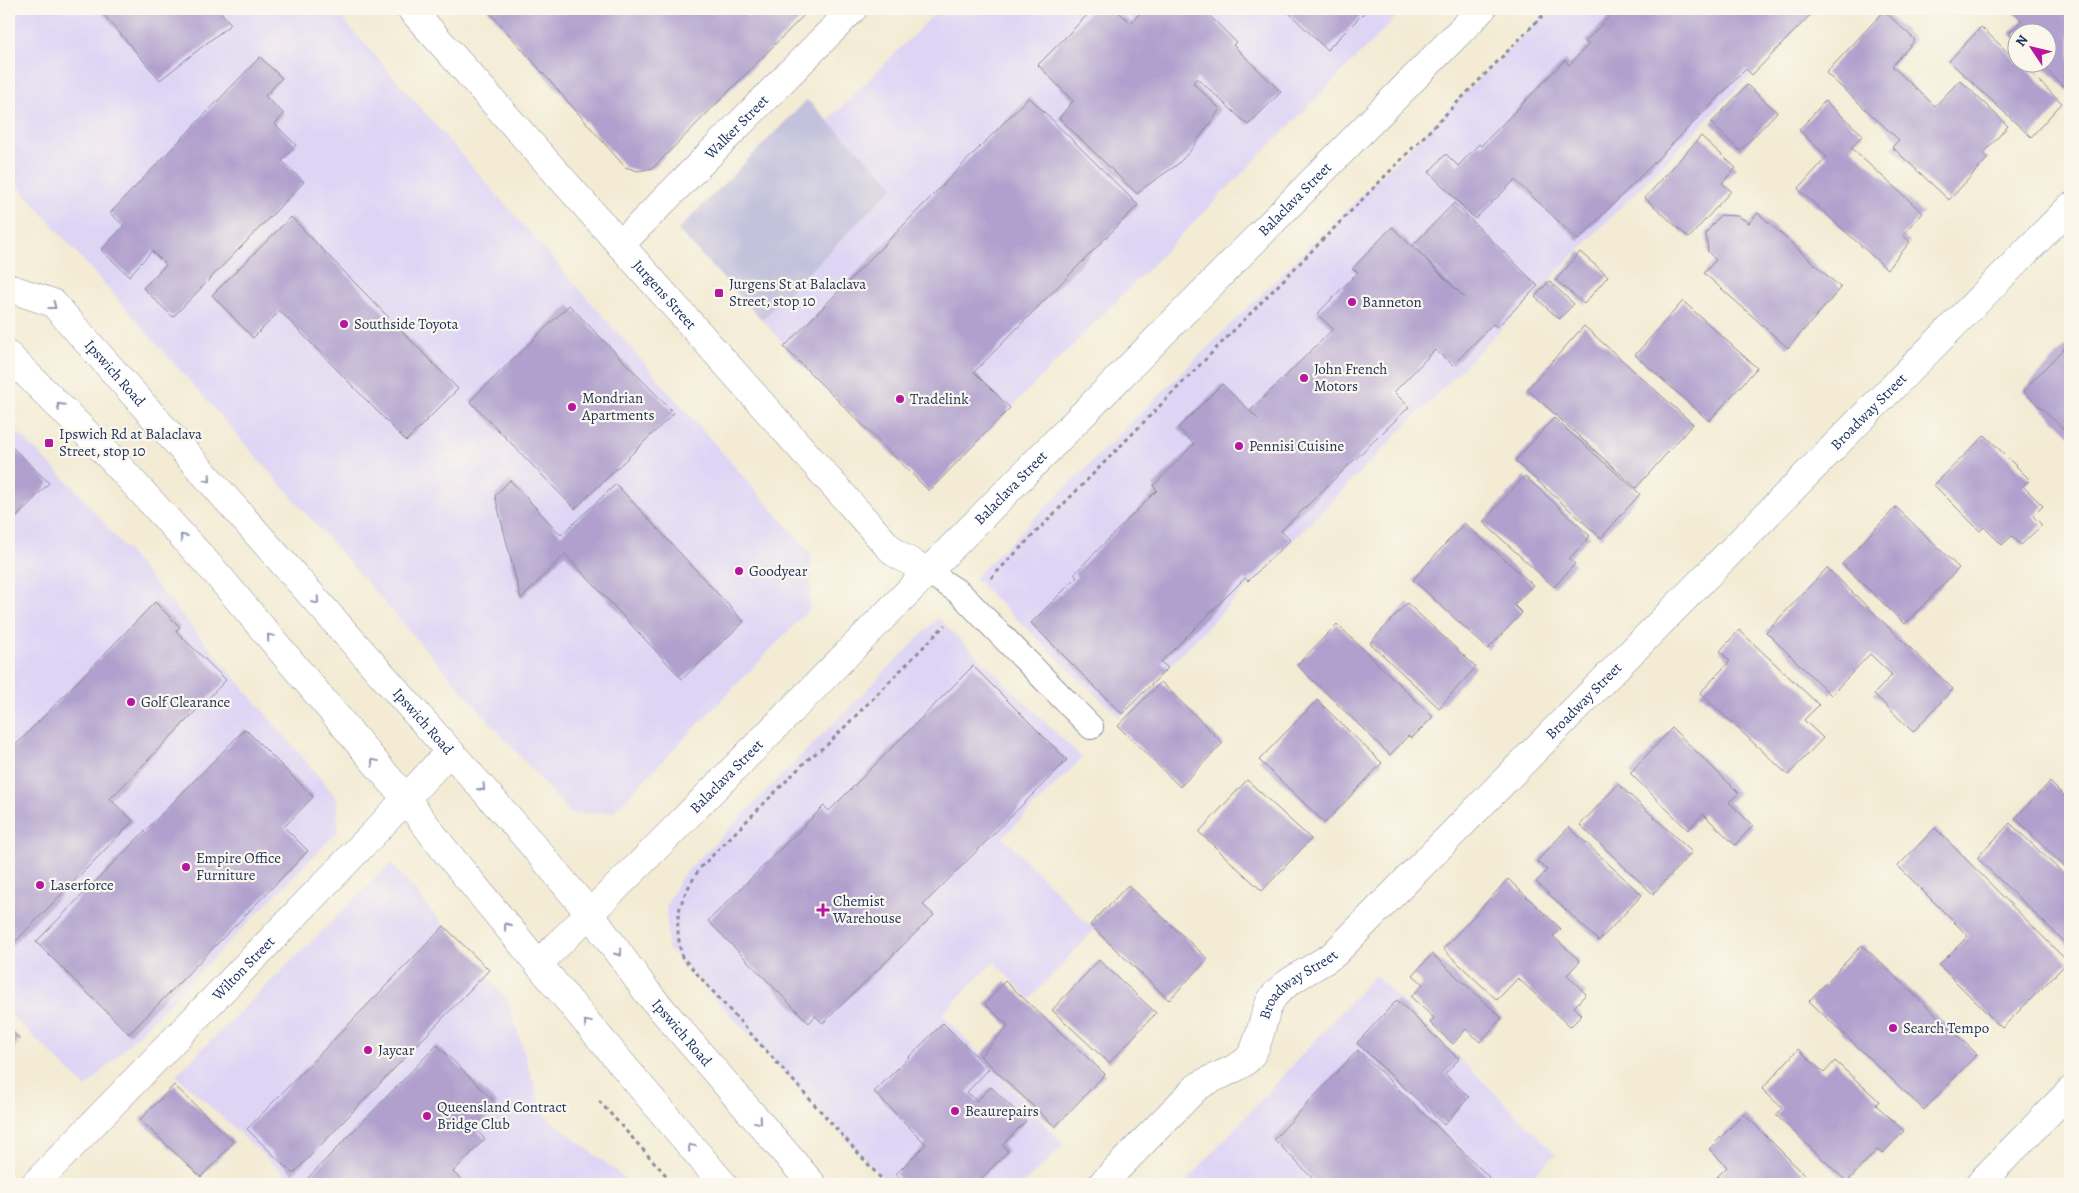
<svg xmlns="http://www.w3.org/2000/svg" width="2079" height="1193" font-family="Alegreya,serif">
  <rect width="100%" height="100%" fill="#fbf7ec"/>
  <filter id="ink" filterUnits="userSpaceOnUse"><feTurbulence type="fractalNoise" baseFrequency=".02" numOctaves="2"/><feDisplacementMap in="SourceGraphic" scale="10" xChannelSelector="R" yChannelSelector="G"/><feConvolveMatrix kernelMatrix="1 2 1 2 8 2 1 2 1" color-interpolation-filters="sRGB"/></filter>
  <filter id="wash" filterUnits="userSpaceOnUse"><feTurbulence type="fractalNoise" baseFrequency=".0096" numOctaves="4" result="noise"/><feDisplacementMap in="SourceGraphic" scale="20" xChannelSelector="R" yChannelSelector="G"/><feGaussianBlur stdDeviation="1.12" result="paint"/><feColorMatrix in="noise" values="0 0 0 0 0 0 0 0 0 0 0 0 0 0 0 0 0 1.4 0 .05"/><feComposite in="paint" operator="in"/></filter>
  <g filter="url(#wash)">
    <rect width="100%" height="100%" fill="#f3ebd4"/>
    <path fill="#ded5f5" d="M 9,9 L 334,9 L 812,555 L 809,610 L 613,812 L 571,814 L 9,176 Z
      M 939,9 L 1404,9 L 929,491 L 828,391 L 678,230 L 807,100 L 828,121 Z
      M 1550,9 L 1816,9 L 1119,717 L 974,578 Z
      M 9,424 L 73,487 L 337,798 L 338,831 L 86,1088 L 9,1012 Z
      M 938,618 L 1082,758 L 1003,837 L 1094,930 L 1030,999 L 994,962 L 942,1014 L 1064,1145 L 1023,1184 L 888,1184 L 668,948 L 666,906 L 681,877 Z
      M 391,863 L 508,1001 L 543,1114 L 632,1184 L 274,1184 L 283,1173 L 176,1075 Z
      M 1375,975 L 1556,1154 L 1523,1184 L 1184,1184 Z"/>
    <path fill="#c3c1db" d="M 807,100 L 894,186 L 762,320 L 678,230 Z"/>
    <g id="blocks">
      <path fill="#b1a0cd" d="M 99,9 L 218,9 L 231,24 L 160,80 Z
        M 487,9 L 739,9 L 747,16 L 754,9 L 810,9 L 653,168 L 638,171 L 625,167 Z
        M 1093,9 L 1115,9 L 1131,23 L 1141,12 L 1138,9 L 1203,9 L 1236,42 L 1233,45 L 1281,92 L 1248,125 L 1197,78 L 1193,83 L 1220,109 L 1190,151 L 1178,164 L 1145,187 L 1137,194 L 1059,118 L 1073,101 L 1038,65 Z
        M 1285,9 L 1368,9 L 1327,50 Z
        M 1616,9 L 1816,9 L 1752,75 L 1746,69 L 1578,240 L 1515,180 L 1475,219 L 1429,172 L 1446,154 L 1458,166 L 1479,144 L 1481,146 L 1565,60 L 1569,65 L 1589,44 L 1585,42 Z
        M 2010,9 L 2070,9 L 2070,93 L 2039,62 L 2046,62 L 2046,32 L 2016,32 L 2016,40 L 2009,33 L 2022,20 Z
        M 1884,11 L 1915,40 L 1892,66 L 1935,106 L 1960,80 L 2008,126 L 1983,154 L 1988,158 L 1949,200 L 1892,147 L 1899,140 L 1826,73 Z
        M 1981,27 L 2016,60 L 2016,62 L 2019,62 L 2062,103 L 2031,137 L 1949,61 Z
        M 260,57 L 282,78 L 265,96 L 284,114 L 275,124 L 296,145 L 282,161 L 304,182 L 173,317 L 143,288 L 166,265 L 152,251 L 129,276 L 101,250 L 124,226 L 110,213 Z
        M 1747,85 L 1777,112 L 1740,151 L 1711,123 Z
        M 1029,97 L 1138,205 L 974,372 L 1010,408 L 929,491 L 784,347 Z
        M 1825,101 L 1863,135 L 1851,148 L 1923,213 L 1903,235 L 1910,242 L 1887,269 L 1798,189 L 1827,157 L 1799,130 Z
        M 1701,136 L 1736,168 L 1722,183 L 1731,191 L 1689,238 L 1645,198 Z
        M 1454,203 L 1538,286 L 1497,327 L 1493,324 L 1453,365 L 1435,350 L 1394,392 L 1409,407 L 1281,531 L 1290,540 L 1248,581 L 1245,578 L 1161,662 L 1168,668 L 1122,714 L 1031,623 L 1077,577 L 1074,574 L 1157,490 L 1153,486 L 1194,444 L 1178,428 L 1222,384 L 1258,419 L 1250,411 L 1333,329 L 1317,314 L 1358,272 L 1352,269 L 1392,227 L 1465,298 L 1413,245 Z
        M 1758,213 L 1841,288 L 1788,348 L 1704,273 L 1716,260 L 1708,252 L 1706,233 L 1720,215 L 1738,216 L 1749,223 Z
        M 291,217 L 458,389 L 406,441 L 280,311 L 253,338 L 212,295 Z
        M 1580,252 L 1608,276 L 1584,304 L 1556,280 Z
        M 1549,281 L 1574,304 L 1559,319 L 1535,297 Z
        M 1683,301 L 1757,368 L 1709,421 L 1635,355 Z
        M 569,305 L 674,413 L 575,509 L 470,401 Z
        M 1584,326 L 1693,424 L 1636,488 L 1527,389 Z
        M 2066,346 L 2070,350 L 2070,435 L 2023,391 Z
        M 1554,418 L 1640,494 L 1601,538 L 1515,461 Z
        M 1985,435 L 2030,480 L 2023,486 L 2043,506 L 2033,516 L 2042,525 L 2021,545 L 2012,536 L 2002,545 L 1984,527 L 1980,531 L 1934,485 Z
        M 9,444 L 49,483 L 9,525 Z
        M 1525,476 L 1590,536 L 1569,559 L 1575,564 L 1554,587 L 1483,522 Z
        M 510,480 L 561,535 L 616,484 L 744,622 L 682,679 L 565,554 L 521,599 L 495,496 Z
        M 1896,507 L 1959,568 L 1905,624 L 1842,564 Z
        M 1464,523 L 1533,585 L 1514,605 L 1522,613 L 1488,649 L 1413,580 Z
        M 1827,568 L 1953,689 L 1913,732 L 1874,694 L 1892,675 L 1870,654 L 1831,695 L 1766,632 Z
        M 155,602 L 180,627 L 176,631 L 226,680 L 110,799 L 133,821 L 9,948 L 9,752 Z
        M 1407,603 L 1476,667 L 1439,708 L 1370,643 Z
        M 1337,624 L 1433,717 L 1412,738 L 1408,736 L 1390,755 L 1297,665 Z
        M 1739,630 L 1819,705 L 1804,720 L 1823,738 L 1788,775 L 1700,693 L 1730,661 L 1720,651 Z
        M 973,666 L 1067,760 L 923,905 L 934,915 L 823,1023 L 815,1016 L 809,1023 L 708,921 L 824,806 L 829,811 Z
        M 1161,682 L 1223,743 L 1180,787 L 1118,726 Z
        M 1317,700 L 1382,763 L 1325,823 L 1259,760 Z
        M 1672,728 L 1739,793 L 1729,802 L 1753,826 L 1735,845 L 1703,814 L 1688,830 L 1630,773 Z
        M 245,729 L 313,797 L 284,827 L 308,851 L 129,1034 L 36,942 Z
        M 1247,780 L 1311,839 L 1262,891 L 1199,832 Z
        M 2050,782 L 2070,802 L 2070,872 L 2015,818 Z
        M 1618,784 L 1692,852 L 1653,894 L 1580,825 Z
        M 2010,823 L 2070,880 L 2070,947 L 1977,858 Z
        M 1569,827 L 1642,895 L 1599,941 L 1536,882 L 1547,870 L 1537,861 Z
        M 1935,828 L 2068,962 L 2002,1028 L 1939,965 L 1968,936 L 1898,866 Z
        M 1508,879 L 1561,929 L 1553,936 L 1580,961 L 1567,975 L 1586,994 L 1574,1007 L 1582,1015 L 1570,1027 L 1518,978 L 1497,1000 L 1443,949 Z
        M 1128,885 L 1208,959 L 1169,1000 L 1090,925 Z
        M 444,926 L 489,970 L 293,1174 L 247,1129 Z
        M 1862,945 L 1977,1054 L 1924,1110 L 1809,1001 Z
        M 1432,954 L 1502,1018 L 1480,1042 L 1466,1029 L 1453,1044 L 1430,1023 L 1434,1018 L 1411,997 L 1423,984 L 1413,975 Z
        M 1099,960 L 1156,1013 L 1109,1063 L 1052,1010 Z
        M 1005,981 L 1105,1074 L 1055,1127 L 980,1056 L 1008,1026 L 985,1004 Z
        M 1397,1000 L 1459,1059 L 1445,1074 L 1469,1097 L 1444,1125 L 1357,1043 Z
        M 943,1023 L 989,1069 L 967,1092 L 977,1101 L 991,1087 L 1026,1121 L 1002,1145 L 1008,1151 L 976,1184 L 963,1184 L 957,1179 L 952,1184 L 905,1184 L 896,1174 L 926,1144 L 874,1092 Z
        M 9,1029 L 20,1039 L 9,1051 Z
        M 437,1045 L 497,1104 L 474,1128 L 485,1139 L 453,1172 L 467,1184 L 302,1184 Z
        M 1798,1049 L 1824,1073 L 1835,1061 L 1879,1101 L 1876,1105 L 1904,1131 L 1882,1154 L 1877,1150 L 1847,1182 L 1776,1115 L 1782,1108 L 1762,1089 Z
        M 1358,1050 L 1489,1177 L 1482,1184 L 1318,1184 L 1274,1139 Z
        M 174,1085 L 234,1142 L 201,1177 L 140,1120 Z
        M 1744,1114 L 1814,1184 L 1710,1184 L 1727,1167 L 1709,1149 Z"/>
    </g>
  </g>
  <g filter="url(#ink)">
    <use href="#blocks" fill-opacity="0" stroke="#878d99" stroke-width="1"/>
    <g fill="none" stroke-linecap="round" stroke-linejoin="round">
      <defs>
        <path id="service" d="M 928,572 L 960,593 L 1091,727"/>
        <g id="minor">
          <path id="s1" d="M 411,9 L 886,544 L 895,553 L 928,572"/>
          <path id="s2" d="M 620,245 L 853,9"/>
          <path id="s3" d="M 35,1184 L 377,830 L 449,752"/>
          <path id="s4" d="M 1102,1184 L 1196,1088 C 1211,1076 1233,1073 1247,1060 C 1260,1048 1262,1016 1271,1000 C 1283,981 1315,968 1333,955 L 2070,207"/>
          <path d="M 1979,1184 L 2070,1091"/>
        </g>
        <g id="tertiary">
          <path id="s5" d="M 538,964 L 640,864 L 1482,9"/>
        </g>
        <g id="trunk">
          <path id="s6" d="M 9,288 L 53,303 L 531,843 L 590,914 L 647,992 L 812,1184"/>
          <path d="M 9,356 L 111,458 L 216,573 L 406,799 L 443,848 L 578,1012 L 723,1184"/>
        </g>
      </defs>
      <use href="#service" stroke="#878d99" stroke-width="26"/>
      <use href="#minor" stroke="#878d99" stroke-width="29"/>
      <use href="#tertiary" stroke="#878d99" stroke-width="29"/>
      <use href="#trunk" stroke="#878d99" stroke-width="29"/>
      <path stroke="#878d99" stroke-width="3" stroke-dasharray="4 4" stroke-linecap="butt" d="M 991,578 L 1549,9
        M 599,1101 L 674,1184
        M 886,1184 L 682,957 C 673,916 678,903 700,868 L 808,759 L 828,744 L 945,625"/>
      <use href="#service" stroke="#fff" stroke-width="24"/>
      <use href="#minor" stroke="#fff" stroke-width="28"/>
      <use href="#tertiary" stroke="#fff" stroke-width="28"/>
      <use href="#trunk" stroke="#fff" stroke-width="28"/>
    </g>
    <defs><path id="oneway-chevron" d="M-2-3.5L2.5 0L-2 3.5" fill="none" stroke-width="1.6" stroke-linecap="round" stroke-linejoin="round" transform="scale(1.25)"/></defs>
    <g stroke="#8d97ae">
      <use href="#oneway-chevron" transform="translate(53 306) rotate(37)"/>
      <use href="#oneway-chevron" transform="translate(60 406) rotate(-135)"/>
      <use href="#oneway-chevron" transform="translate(208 479) rotate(49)"/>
      <use href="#oneway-chevron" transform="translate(183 537) rotate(-132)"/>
      <use href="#oneway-chevron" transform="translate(316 601) rotate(49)"/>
      <use href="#oneway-chevron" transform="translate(270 637) rotate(-130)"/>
      <use href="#oneway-chevron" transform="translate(374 762) rotate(-130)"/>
      <use href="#oneway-chevron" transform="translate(482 788) rotate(48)"/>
      <use href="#oneway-chevron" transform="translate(507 926) rotate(-129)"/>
      <use href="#oneway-chevron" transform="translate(619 953) rotate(54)"/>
      <use href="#oneway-chevron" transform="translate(587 1023) rotate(-130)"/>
      <use href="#oneway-chevron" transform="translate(759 1121) rotate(50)"/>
      <use href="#oneway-chevron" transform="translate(691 1147) rotate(-130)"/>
    </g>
  </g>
  <g fill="#b5179e" stroke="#fbf7ec" stroke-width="2">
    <rect x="714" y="288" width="10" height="10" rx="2.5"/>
    <circle cx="1352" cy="302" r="5"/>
    <circle cx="344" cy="324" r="5"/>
    <circle cx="1304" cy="378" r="5"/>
    <circle cx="900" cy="399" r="5"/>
    <circle cx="572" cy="407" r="5"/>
    <rect x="44" y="438" width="10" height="10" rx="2.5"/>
    <circle cx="1239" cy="446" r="5"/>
    <circle cx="739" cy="571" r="5"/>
    <circle cx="131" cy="702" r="5"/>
    <circle cx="186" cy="867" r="5"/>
    <circle cx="40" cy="885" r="5"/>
    <path d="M820.5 902.5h5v5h5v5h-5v5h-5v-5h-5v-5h5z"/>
    <circle cx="1893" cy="1028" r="5"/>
    <circle cx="368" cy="1050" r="5"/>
    <circle cx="955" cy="1111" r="5"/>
    <circle cx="427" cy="1116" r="5"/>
  </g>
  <g text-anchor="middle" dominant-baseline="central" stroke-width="4.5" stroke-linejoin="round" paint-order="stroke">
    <g font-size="15" fill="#1b2f5e" stroke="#fbf7ec">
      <text stroke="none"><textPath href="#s2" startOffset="166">Walker Street</textPath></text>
      <text stroke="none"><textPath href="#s5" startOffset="1076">Balaclava Street</textPath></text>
      <text stroke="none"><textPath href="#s1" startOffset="382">Jurgens Street</textPath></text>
      <text stroke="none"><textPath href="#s6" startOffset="140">Ipswich Road</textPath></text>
      <text stroke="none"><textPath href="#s4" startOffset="1098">Broadway Street</textPath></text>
      <text stroke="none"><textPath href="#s5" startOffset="671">Balaclava Street</textPath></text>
      <text stroke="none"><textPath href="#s4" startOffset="692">Broadway Street</textPath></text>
      <text stroke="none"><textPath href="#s6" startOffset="605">Ipswich Road</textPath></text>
      <text stroke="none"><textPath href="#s5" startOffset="266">Balaclava Street</textPath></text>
      <text stroke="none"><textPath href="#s3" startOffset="300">Wilton Street</textPath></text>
      <text stroke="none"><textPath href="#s4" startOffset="288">Broadway Street</textPath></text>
      <text stroke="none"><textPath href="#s6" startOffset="1010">Ipswich Road</textPath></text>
    </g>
    <g font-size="15" fill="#1b2f5e" stroke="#fbf7ec" text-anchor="start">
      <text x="729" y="284">Jurgens St at Balaclava<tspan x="729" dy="17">Street, stop 10</tspan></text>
      <text x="1362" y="302">Banneton</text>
      <text x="354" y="324">Southside Toyota</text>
      <text x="1314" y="369">John French<tspan x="1314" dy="17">Motors</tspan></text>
      <text x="582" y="398">Mondrian<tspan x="582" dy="17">Apartments</tspan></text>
      <text x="910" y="399">Tradelink</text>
      <text x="59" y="434">Ipswich Rd at Balaclava<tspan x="59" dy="17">Street, stop 10</tspan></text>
      <text x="1249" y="446">Pennisi Cuisine</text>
      <text x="749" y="571">Goodyear</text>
      <text x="141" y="702">Golf Clearance</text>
      <text x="196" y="858">Empire Office<tspan x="196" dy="17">Furniture</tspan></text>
      <text x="50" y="885">Laserforce</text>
      <text x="833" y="901">Chemist<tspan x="833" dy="17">Warehouse</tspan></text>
      <text x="1903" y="1028">Search Tempo</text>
      <text x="378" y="1050">Jaycar</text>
      <text x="437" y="1107">Queensland Contract<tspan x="437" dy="17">Bridge Club</tspan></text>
      <text x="965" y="1111">Beaurepairs</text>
    </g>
  </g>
  <rect width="2079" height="1193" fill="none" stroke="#fbf7ec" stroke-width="30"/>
  <g transform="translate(2032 48) rotate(305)"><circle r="24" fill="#fbf7ec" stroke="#a1a7b3"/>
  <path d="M0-4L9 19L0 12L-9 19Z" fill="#b5179e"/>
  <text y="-8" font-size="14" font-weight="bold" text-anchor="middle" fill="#1b2f5e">N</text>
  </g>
</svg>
